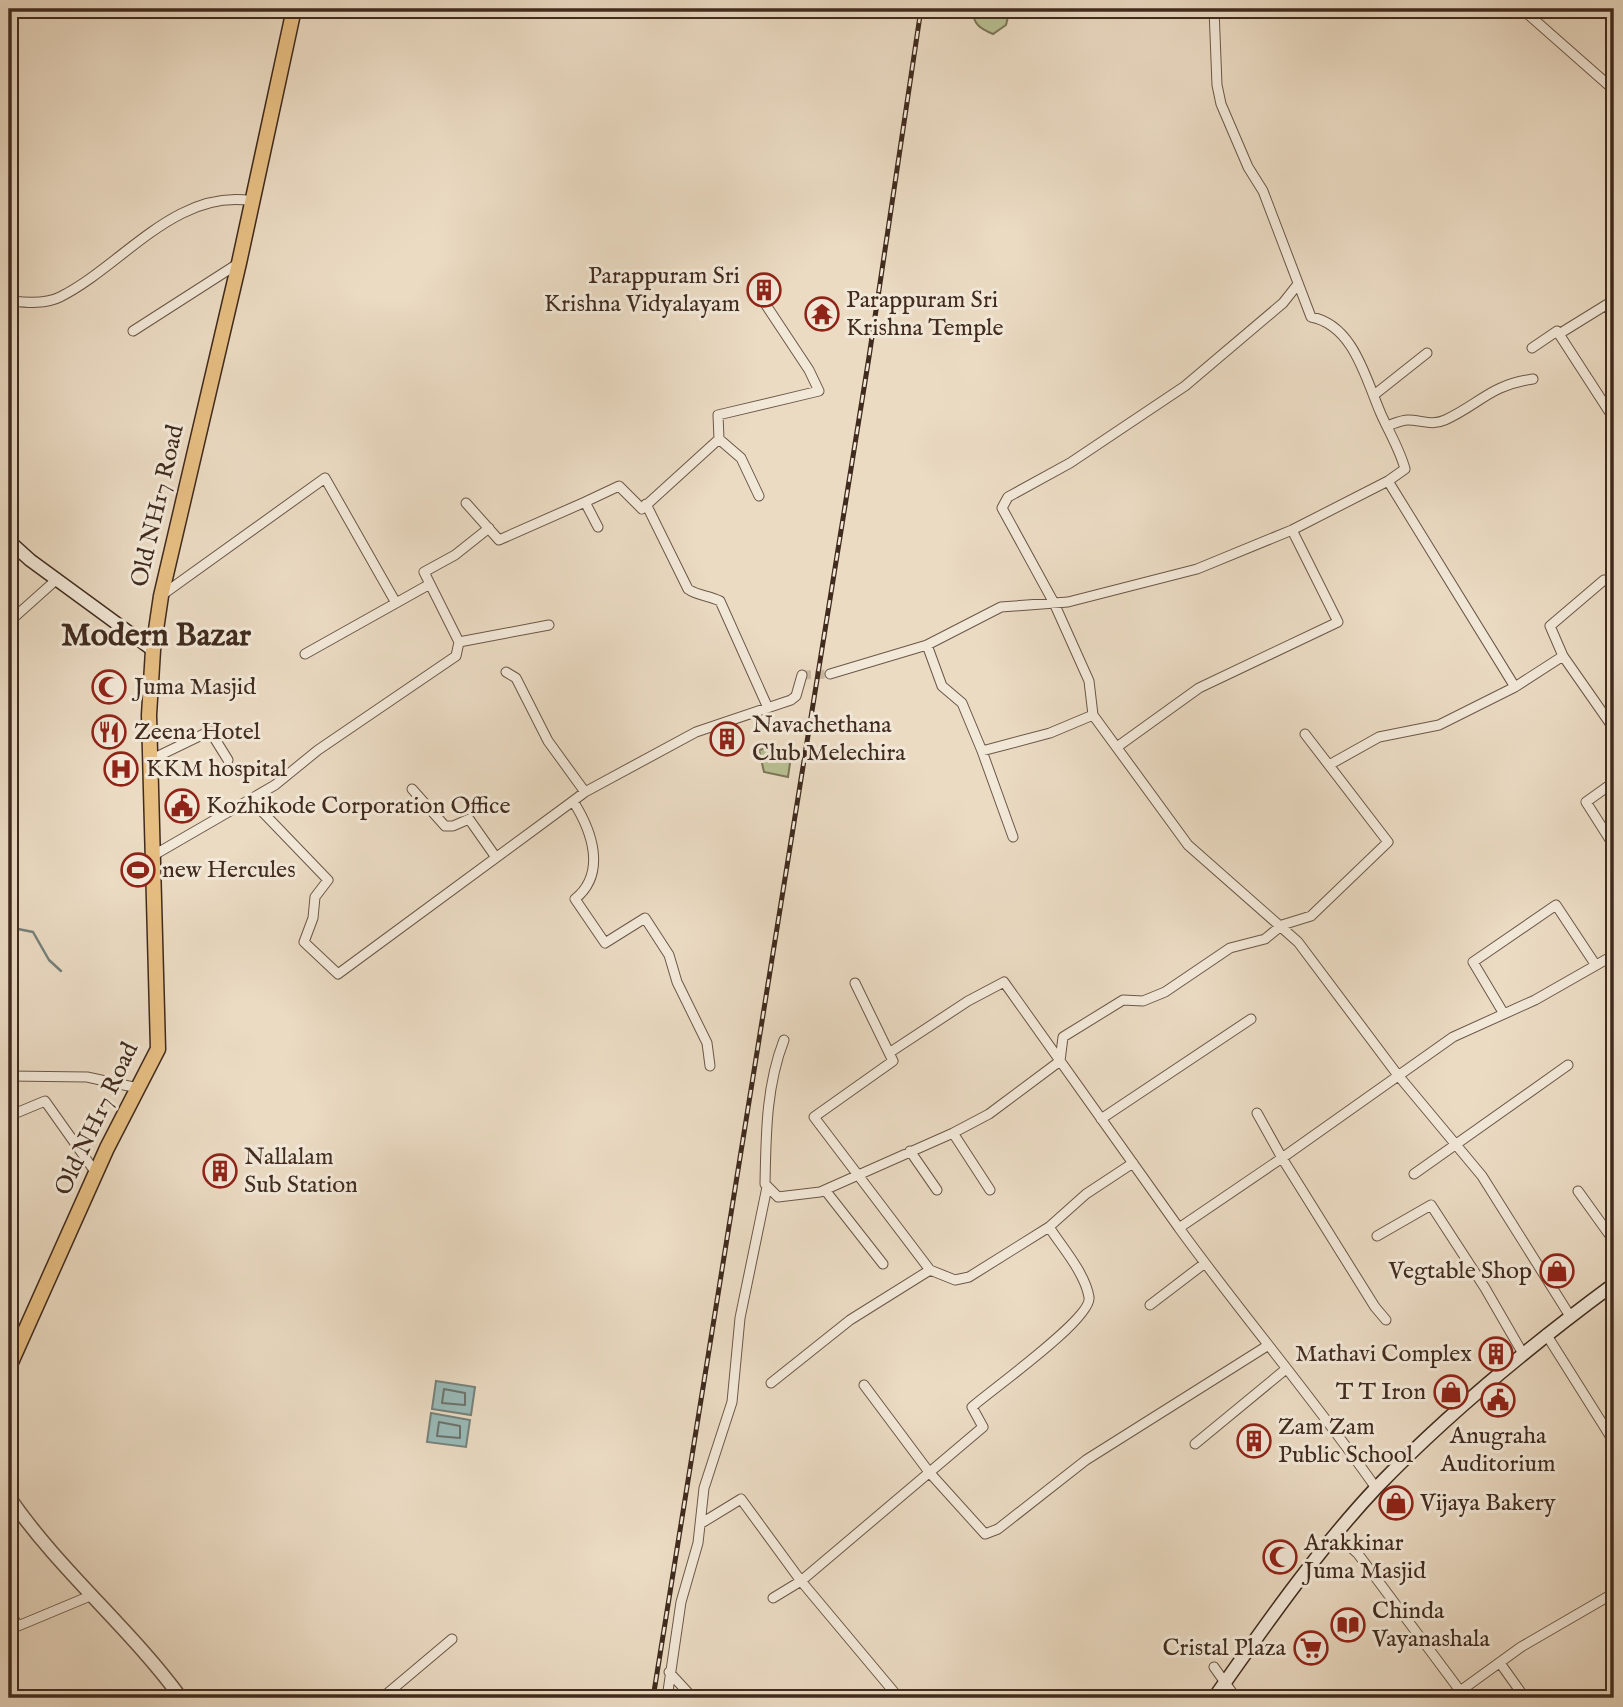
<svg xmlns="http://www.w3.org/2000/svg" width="1623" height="1707" font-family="'IM FELL English',serif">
  <rect width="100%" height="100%" fill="#ebdbc3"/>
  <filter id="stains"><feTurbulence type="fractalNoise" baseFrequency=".00286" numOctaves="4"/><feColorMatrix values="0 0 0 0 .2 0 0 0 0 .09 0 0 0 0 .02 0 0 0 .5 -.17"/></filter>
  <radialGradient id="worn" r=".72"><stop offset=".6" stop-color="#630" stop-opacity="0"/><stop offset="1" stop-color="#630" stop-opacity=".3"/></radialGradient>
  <path fill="#b8c093" stroke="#7c7658" stroke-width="2" d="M 973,9 L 1010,9 L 1006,25 L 993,34 C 981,29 972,24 973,9 Z
    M 771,747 L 791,756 L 788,777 L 764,772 L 759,750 Z"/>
  <path fill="#99bab8" stroke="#75817a" stroke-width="2" d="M 436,1381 L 475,1387 L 471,1415 L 432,1409 Z
    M 431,1413 L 470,1420 L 466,1447 L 427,1442 Z"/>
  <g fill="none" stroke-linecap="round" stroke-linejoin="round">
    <path stroke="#6c726b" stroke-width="2" d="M 444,1389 L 465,1393 L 465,1405 L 442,1403 Z
      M 439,1422 L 460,1426 L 460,1438 L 437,1436 Z"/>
    <path stroke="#75817a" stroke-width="2.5" d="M 1611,9 L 1614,12
      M 9,932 L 18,929 L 33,932 L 49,960 L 61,971"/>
    <path stroke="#c9b8a2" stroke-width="9" stroke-dasharray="9 4.5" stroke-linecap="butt" d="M 802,675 L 830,674"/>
    <defs>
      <path id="minor" d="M 1522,9 L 1614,90
        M 1298,284 L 1283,303 L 1185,386 L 1070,463 L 1008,497 L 1002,508 L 1054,603 L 1089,681 L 1093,715 L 1188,845 L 1298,942 L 1397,1074 L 1482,1176 L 1570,1316
        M 9,294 L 13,301 C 29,303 46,304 60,297 C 122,266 176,188 252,201
        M 1607,305 L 1614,316
        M 133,331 L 239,263
        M 1559,334 L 1614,419
        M 1532,348 L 1557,331 L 1559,334 L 1614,300
        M 1374,395 L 1427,353
        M 1387,426 C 1393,424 1401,420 1408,420 C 1421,420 1432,426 1445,420 C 1480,404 1490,385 1533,379
        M 1388,481 L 1515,687
        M 759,496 L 741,458 L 719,439 L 718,415 L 819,391 L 809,370 L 762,299
        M 585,502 L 619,486 L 642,509 L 719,439
        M 466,503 L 499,540 L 585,502 L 598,527
        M 646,504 L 688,589 C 698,596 708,595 720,601 L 768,708
        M 1604,580 L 1550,626 L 1563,656 L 1614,729
        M 162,595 L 325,478 L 396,603
        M 9,622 L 56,580
        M 459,642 L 424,572 L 455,555 L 489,528
        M 927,645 L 1001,607 L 1068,602 L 1197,569 L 1292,530 L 1388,481 L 1405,469 C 1400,450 1389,432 1381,414 C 1366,380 1354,325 1311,317 L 1263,191 L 1248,167 L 1221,104 L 1217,85 L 1214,9
        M 305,654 L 430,584
        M 506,672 L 516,678 L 548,741 L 585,792
        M 830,674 L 927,645 L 942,686 L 962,703 L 982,751 L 1050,733 L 1093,715
        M 1117,747 L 1199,688 L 1338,622 L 1292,530
        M 982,751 L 1013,837
        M 150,760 L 210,731 L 228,760
        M 1329,765 L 1379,737 L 1439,725 L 1515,687 L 1563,656
        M 1614,782 L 1586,802 L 1614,846
        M 412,789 L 445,826 L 453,826 L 469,819 L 495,856
        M 251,800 L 328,880 L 315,897 L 313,918 L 304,942 L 338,974 L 573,801
        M 9,820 L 11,827
        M 154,855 L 275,785 L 318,750 L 456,656 L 459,642 L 549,625
        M 855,983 L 893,1061 L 814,1117 L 930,1270 L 955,1280 L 969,1277 L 1049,1227 L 1086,1194 L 1133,1163
        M 1504,1014 L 1473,962 L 1556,905 L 1595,964
        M 784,1040 C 766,1086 766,1135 765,1184 L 778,1197 L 820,1192 L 953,1133 L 989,1114 L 1060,1061 L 1063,1037 L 1123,1000 L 1143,1001 L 1165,992 L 1230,948 L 1265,939 L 1282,925 L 1311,916 L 1388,842 L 1305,734
        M 889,1053 L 968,1001 L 1004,982 L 1179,1228
        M 710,1066 L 707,1043 L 677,982 L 669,955 L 645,918 L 605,943 L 575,899 C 607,873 592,831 573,801 L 585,792 L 696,732 L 791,700 L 796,696 L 802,675
        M 9,1076 L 87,1077 L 138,1088
        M 1257,1113 L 1282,1158 L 1453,1037 L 1535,1000 L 1614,955
        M 9,1116 L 45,1101 L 96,1173
        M 1101,1119 L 1251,1019
        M 953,1133 L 990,1190
        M 910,1151 L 937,1190
        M 1414,1174 L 1568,1065
        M 825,1190 L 883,1264
        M 1578,1191 L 1614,1241
        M 1377,1236 L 1431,1205 L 1485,1288 L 1522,1352
        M 1150,1305 L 1205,1263
        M 1546,1334 L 1614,1442
        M 771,1383 L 850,1320 L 930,1270
        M 864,1385 L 929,1472 L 985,1534 L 998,1529 L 1086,1460 L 1267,1346
        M 1195,1444 L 1286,1369
        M 1376,1488 C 1314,1399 1243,1316 1179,1228 L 1282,1158 L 1375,1307 L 1386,1320
        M 700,1524 L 741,1499 L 801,1581 L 899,1698
        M 1337,1535 L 1358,1554 L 1461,1692
        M 773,1598 L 801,1581 L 983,1427 L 972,1407 C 991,1390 1093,1318 1089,1297 C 1085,1273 1062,1247 1049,1227
        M 9,1611 L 18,1626 L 90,1596
        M 1500,1663 L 1525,1698
        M 1214,1667 L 1236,1698
        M 669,1672 L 693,1698
        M 382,1698 L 452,1639
        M 667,1698 L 681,1602 L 698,1543 L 704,1488 L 732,1402 L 740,1318 L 767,1187
        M 1457,1698 L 1463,1689 L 1521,1647 L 1614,1593"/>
      <path id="tertiary" d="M 9,1497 C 59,1570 129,1627 181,1698"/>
      <path id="secondary" d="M 9,541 L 30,560 L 153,650
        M 1214,1698 C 1264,1627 1316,1552 1376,1488 C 1449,1412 1530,1346 1614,1284"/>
      <path id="primary" d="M 9,1367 L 107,1148 L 158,1049 L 149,715 L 153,650 L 161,596 L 239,263 L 294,9"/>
    </defs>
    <use href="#minor" stroke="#6b5747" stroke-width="11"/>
    <use href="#tertiary" stroke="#6b5747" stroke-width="15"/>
    <use href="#secondary" stroke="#402b1e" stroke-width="15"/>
    <use href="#primary" stroke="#402b1e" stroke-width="17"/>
    <use href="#minor" stroke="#f2e8d8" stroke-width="9"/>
    <use href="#tertiary" stroke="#f2e8d8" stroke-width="12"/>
    <use href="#secondary" stroke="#f2e8d8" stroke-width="12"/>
    <use href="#primary" stroke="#e6be82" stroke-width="14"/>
    <defs>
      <path id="rail" d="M 653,1698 L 869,357 L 921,9"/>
    </defs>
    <use href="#rail" stroke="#402b1e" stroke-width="5"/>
    <use href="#rail" stroke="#f2e8d8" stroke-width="2.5" stroke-dasharray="8" stroke-linecap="butt"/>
  </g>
  <defs>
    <symbol id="building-ring" viewBox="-11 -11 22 22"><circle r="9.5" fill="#f2e8d8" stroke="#8f2418" stroke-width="1.5"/><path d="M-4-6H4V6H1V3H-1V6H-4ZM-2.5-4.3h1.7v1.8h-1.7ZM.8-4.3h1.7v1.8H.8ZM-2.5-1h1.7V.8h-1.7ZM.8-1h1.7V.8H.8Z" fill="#8f2418"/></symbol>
    <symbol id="temple-ring" viewBox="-11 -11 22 22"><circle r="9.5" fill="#f2e8d8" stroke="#8f2418" stroke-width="1.5"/><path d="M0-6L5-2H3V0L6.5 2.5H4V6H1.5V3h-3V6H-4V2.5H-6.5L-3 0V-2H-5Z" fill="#8f2418"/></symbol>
    <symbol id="mosque-ring" viewBox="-11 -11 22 22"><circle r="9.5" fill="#f2e8d8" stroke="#8f2418" stroke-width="1.5"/><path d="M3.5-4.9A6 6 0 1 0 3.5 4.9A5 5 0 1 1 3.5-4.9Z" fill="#8f2418"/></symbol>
    <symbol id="restaurant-ring" viewBox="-11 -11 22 22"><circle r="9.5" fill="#f2e8d8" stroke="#8f2418" stroke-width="1.5"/><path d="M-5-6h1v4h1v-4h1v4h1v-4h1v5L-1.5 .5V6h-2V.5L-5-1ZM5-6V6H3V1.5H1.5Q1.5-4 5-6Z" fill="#8f2418"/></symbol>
    <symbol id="hospital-ring" viewBox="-11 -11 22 22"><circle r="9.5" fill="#f2e8d8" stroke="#8f2418" stroke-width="1.5"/><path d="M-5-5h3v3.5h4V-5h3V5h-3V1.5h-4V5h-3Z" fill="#8f2418"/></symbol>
    <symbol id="civic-ring" viewBox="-11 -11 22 22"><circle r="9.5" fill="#f2e8d8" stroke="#8f2418" stroke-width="1.5"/><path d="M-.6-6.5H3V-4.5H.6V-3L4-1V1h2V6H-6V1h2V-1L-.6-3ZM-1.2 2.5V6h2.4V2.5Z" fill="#8f2418"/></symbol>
    <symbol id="stadium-ring" viewBox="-11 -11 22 22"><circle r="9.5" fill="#f2e8d8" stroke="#8f2418" stroke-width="1.5"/><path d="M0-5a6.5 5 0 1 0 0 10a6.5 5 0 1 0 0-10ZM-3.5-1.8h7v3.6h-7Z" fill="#8f2418"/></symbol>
    <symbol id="shop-ring" viewBox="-11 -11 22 22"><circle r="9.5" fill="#f2e8d8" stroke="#8f2418" stroke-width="1.5"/><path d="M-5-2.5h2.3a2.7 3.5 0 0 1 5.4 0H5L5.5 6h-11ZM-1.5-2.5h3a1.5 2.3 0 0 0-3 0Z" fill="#8f2418"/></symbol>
    <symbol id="library-ring" viewBox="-11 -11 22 22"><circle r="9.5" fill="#f2e8d8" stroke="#8f2418" stroke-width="1.5"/><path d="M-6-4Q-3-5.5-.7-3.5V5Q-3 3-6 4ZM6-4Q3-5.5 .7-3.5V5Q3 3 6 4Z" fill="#8f2418"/></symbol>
    <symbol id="supermarket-ring" viewBox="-11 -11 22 22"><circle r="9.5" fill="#f2e8d8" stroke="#8f2418" stroke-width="1.5"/><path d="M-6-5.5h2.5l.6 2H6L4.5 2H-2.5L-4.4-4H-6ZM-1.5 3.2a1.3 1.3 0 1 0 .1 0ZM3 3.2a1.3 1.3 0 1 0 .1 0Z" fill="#8f2418"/></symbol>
  </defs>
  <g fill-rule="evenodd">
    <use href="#building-ring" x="745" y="271" width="38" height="38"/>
    <use href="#temple-ring" x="803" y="295" width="38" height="38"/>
    <use href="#mosque-ring" x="90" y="668" width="38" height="38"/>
    <use href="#restaurant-ring" x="90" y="713" width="38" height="38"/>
    <use href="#building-ring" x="708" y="720" width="38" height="38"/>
    <use href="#hospital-ring" x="102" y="750" width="38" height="38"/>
    <use href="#civic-ring" x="163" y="787" width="38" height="38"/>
    <use href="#stadium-ring" x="119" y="851" width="38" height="38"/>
    <use href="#building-ring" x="201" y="1152" width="38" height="38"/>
    <use href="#shop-ring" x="1538" y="1252" width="38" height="38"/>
    <use href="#building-ring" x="1477" y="1335" width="38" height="38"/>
    <use href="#shop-ring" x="1432" y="1373" width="38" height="38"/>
    <use href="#civic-ring" x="1479" y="1381" width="38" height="38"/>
    <use href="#building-ring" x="1235" y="1422" width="38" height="38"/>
    <use href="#shop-ring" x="1377" y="1484" width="38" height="38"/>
    <use href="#mosque-ring" x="1261" y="1538" width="38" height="38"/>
    <use href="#library-ring" x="1329" y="1606" width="38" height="38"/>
    <use href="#supermarket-ring" x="1292" y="1629" width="38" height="38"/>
  </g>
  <g text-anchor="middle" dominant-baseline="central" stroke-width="6" stroke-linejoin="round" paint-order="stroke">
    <g font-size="24" fill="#402b1e" stroke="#f2e8d8" text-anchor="start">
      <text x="740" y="276" text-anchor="end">Parappuram Sri<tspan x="740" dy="28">Krishna Vidyalayam</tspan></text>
      <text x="846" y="300">Parappuram Sri<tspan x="846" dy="28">Krishna Temple</tspan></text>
      <text x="134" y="687">Juma Masjid</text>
      <text x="752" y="725">Navachethana<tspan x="752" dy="28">Club Melechira</tspan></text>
      <text x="134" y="732">Zeena Hotel</text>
      <text x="146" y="769">KKM hospital</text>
      <text x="206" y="806">Kozhikode Corporation Office</text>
      <text x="162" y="870">new Hercules</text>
      <text x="244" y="1157">Nallalam<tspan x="244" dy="28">Sub Station</tspan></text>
      <text x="1532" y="1271" text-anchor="end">Vegtable Shop</text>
      <text x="1472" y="1354" text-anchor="end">Mathavi Complex</text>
      <text x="1426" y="1392" text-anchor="end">T T Iron</text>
      <text x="1278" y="1427">Zam Zam<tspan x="1278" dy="28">Public School</tspan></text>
      <text x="1498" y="1436" text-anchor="middle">Anugraha<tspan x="1498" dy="28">Auditorium</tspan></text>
      <text x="1420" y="1503">Vijaya Bakery</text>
      <text x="1304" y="1543">Arakkinar<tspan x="1304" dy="28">Juma Masjid</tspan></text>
      <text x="1372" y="1611">Chinda<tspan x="1372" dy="28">Vayanashala</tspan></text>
      <text x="1286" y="1648" text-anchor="end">Cristal Plaza</text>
    </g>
    <g font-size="24" fill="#402b1e" stroke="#f2e8d8">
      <text transform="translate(158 506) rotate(-77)">Old NH17 Road</text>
      <text transform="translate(97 1119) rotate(-65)">Old NH17 Road</text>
    </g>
    <g font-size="32" font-weight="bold" fill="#402b1e" stroke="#f2e8d8">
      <text x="156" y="636">Modern Bazar</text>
    </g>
  </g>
  <rect width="1623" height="1707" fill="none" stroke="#ebdbc3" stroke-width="35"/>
  <rect x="10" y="10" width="1602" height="1686" fill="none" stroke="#402b1e" stroke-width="3.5"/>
  <rect x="18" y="18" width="1588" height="1672" fill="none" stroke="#402b1e" stroke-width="2"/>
  <rect width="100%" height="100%" filter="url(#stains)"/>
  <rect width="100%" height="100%" fill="url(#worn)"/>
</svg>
